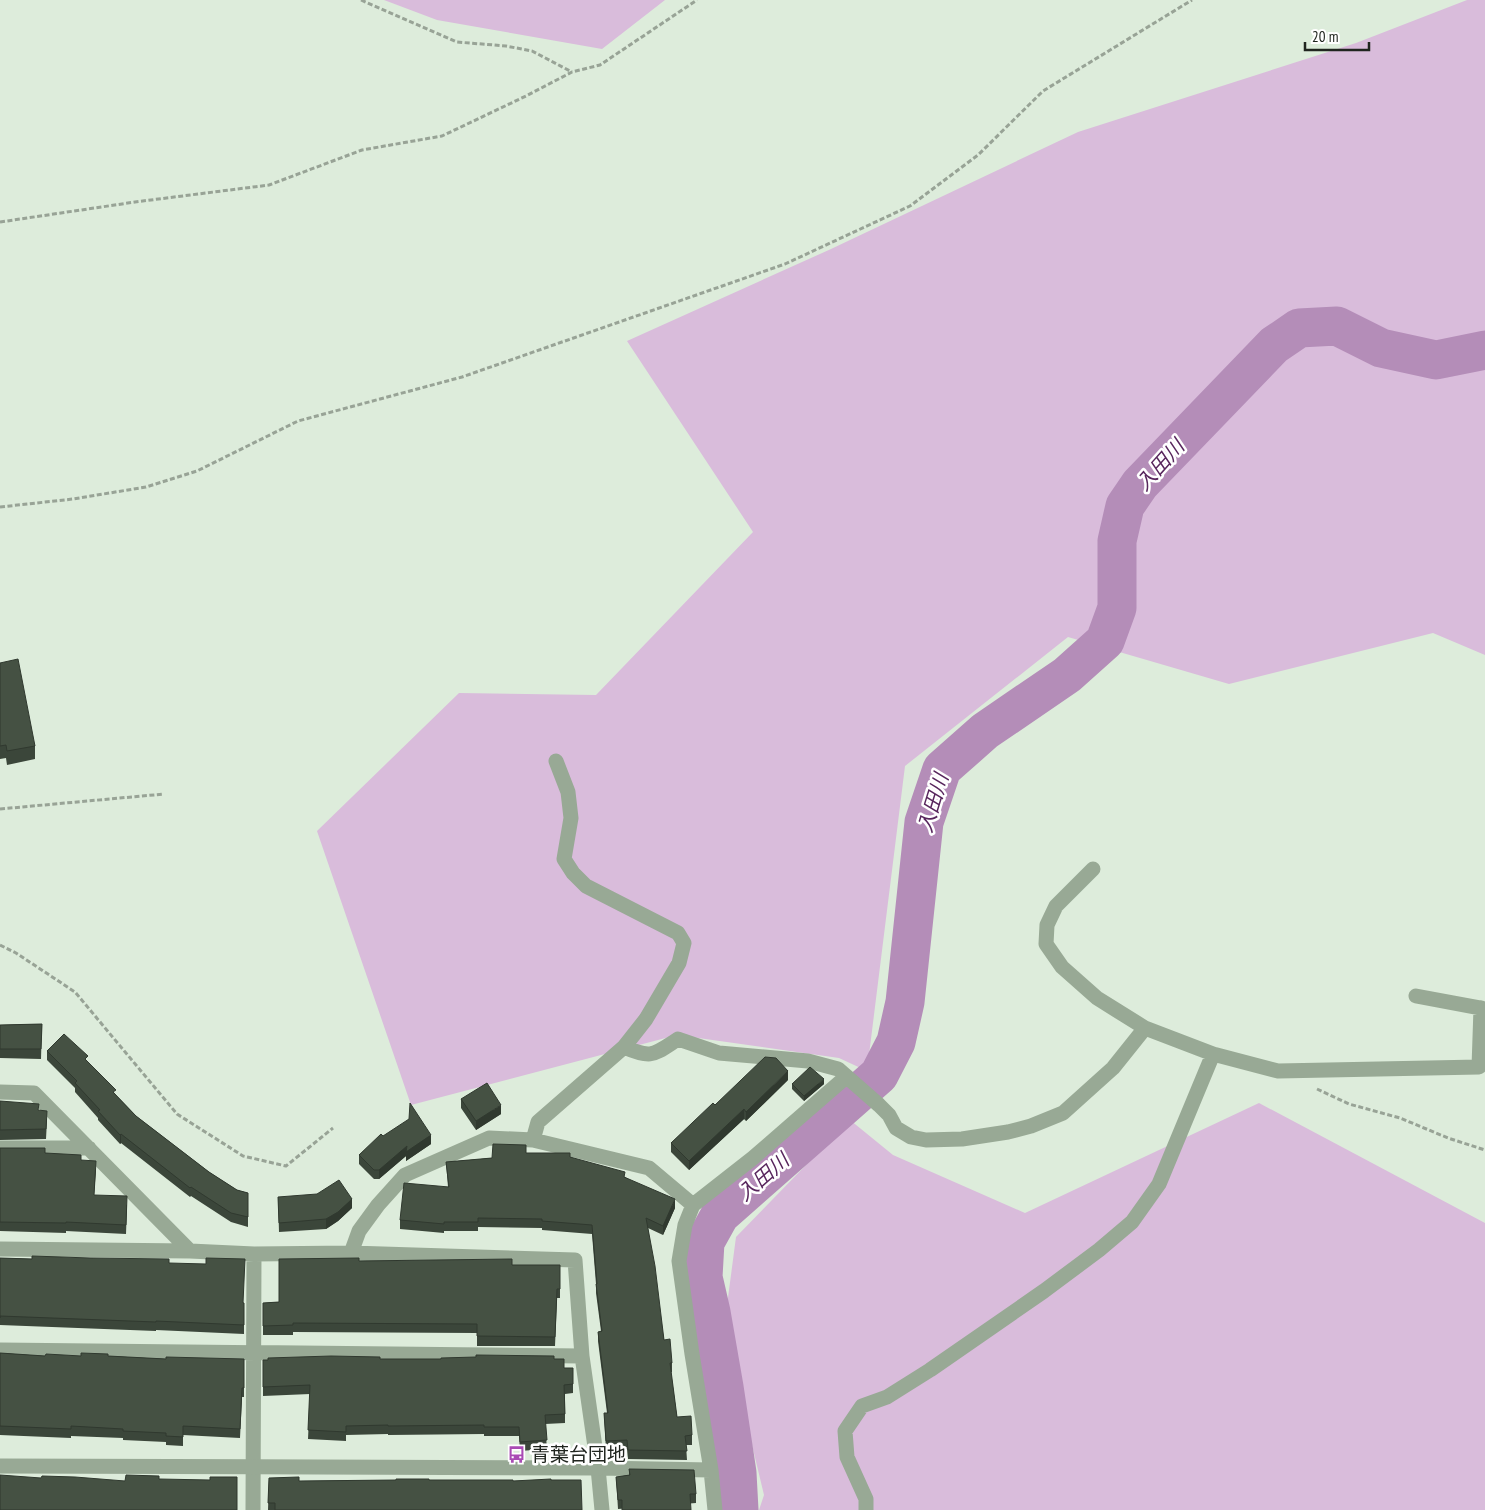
<svg xmlns="http://www.w3.org/2000/svg" width="1485" height="1510" font-family="'PT Sans Narrow','Noto Sans JP',sans-serif">
  <rect width="100%" height="100%" fill="#ddecdb"/>
  <path fill="#d9bcdb" d="M 384,0 L 665,0 L 602,49 L 437,20 Z
    M 1467,0 L 1485,0 L 1485,655 L 1433,633 L 1229,684 L 1068,637 L 905,766 L 867,1071 L 839,1058 L 677,1035 L 411,1105 L 317,831 L 459,693 L 596,695 L 753,532 L 627,341 L 831,249 L 1078,132 L 1356,43 Z
    M 1259,1103 L 1485,1223 L 1485,1510 L 759,1510 L 764,1495 L 724,1328 L 736,1237 L 850,1120 L 893,1155 L 1025,1213 Z"/>
  <g fill="none" stroke-linecap="round" stroke-linejoin="round">
    <path stroke="#b48db8" stroke-width="39" d="M 739,1510 L 737,1473 L 724,1387 L 711,1312 L 703,1277 L 705,1242 L 720,1215 L 879,1075 L 896,1042 L 905,1002 L 924,822 L 942,769 L 985,731 L 1067,675 L 1105,641 L 1117,608 L 1117,541 L 1125,506 L 1140,484 L 1274,345 L 1299,328 L 1337,326 L 1381,348 L 1436,360 L 1485,350"/>
    <path stroke="#98a396" stroke-width="3" stroke-dasharray="5 2.5" stroke-linecap="butt" d="M 361,0 L 457,42 L 506,46 L 532,51 L 572,72
      M 0,222 L 135,202 L 269,185 L 362,150 L 442,136 L 526,96 L 572,72 L 600,65 L 697,0
      M 0,507 L 73,499 L 146,487 L 197,471 L 298,421 L 462,377 L 785,264 L 910,206 L 978,155 L 1043,91 L 1192,0
      M 0,809 L 164,794
      M 0,945 L 16,953 L 75,992 L 177,1114 L 243,1156 L 286,1166 L 333,1128
      M 1317,1089 L 1349,1104 L 1400,1118 L 1448,1138 L 1485,1150"/>
    <path stroke="#98a995" stroke-width="15" d="M 1093,869 L 1056,906 L 1047,925 L 1046,944 L 1062,967 L 1097,998 L 1145,1028 L 1213,1054 L 1278,1071 L 1479,1067 L 1481,1008
      M 1416,996 L 1485,1009
      M 624,1047 C 652,1059 653,1055 678,1039 L 719,1053 L 808,1061 L 838,1069 L 879,1105 L 889,1115 L 896,1128 L 911,1137 L 926,1140 L 962,1139 L 1008,1132 L 1031,1126 L 1063,1113 L 1113,1068 L 1145,1028
      M 0,1092 L 34,1093 L 190,1251
      M 533,1140 L 538,1122 L 624,1047 L 646,1019 L 679,963 L 684,943 L 678,933 L 586,886 L 573,873 L 564,859 L 571,818 L 568,792 L 556,761
      M 0,1148 L 89,1148
      M 0,1249 L 190,1251 L 254,1254 L 351,1253 L 575,1260 L 582,1356 L 598,1468 L 602,1510
      M 351,1253 L 359,1231 L 378,1205 L 405,1175 L 489,1138 L 533,1140 L 649,1168 L 693,1205
      M 0,1350 L 582,1356
      M 598,1468 L 711,1470
      M 253,1510 L 254,1254
      M 715,1510 L 711,1470 L 692,1354 L 679,1261 L 685,1225 L 693,1205 L 753,1158 L 846,1077
      M 866,1510 L 866,1499 L 847,1457 L 845,1431 L 862,1406 L 887,1397 L 930,1370 L 1044,1291 L 1099,1250 L 1132,1222 L 1159,1184 L 1213,1054"/>
    <path stroke="#98a995" stroke-width="15" d="M 0,1466 L 598,1468"/>
  </g>
  <path fill="#3b463a" d="M 0,663 L 35,746 L 35,759 L 7,765 L 6,758 L 0,759 Z
    M 42,1024 L 41,1059 L 0,1058 L 0,1025 Z
    M 47,1051 L 88,1062 L 116,1095 L 136,1116 L 209,1172 L 237,1190 L 248,1193 L 248,1227 L 231,1222 L 191,1196 L 190,1197 L 121,1143 L 120,1144 L 98,1120 L 98,1118 L 75,1092 L 75,1088 L 47,1060 Z
    M 788,1080 L 746,1121 L 744,1119 L 689,1170 L 671,1152 L 671,1143 L 715,1105 Z
    M 792,1084 L 824,1084 L 804,1101 L 792,1089 Z
    M 461,1099 L 501,1114 L 476,1130 L 461,1108 Z
    M 0,1101 L 38,1110 L 47,1120 L 46,1139 L 0,1140 Z
    M 383,1136 L 431,1144 L 406,1161 L 406,1156 L 379,1179 L 374,1179 L 359,1164 L 359,1155 Z
    M 0,1148 L 45,1153 L 81,1160 L 96,1170 L 94,1195 L 127,1205 L 126,1234 L 66,1231 L 66,1233 L 0,1231 Z
    M 526,1153 L 570,1157 L 625,1177 L 675,1208 L 663,1235 L 648,1228 L 664,1340 L 672,1363 L 672,1372 L 671,1372 L 677,1417 L 692,1435 L 692,1445 L 686,1445 L 687,1460 L 628,1459 L 627,1449 L 606,1451 L 604,1413 L 607,1413 L 598,1341 L 598,1332 L 601,1331 L 596,1293 L 596,1284 L 592,1234 L 542,1230 L 542,1228 L 478,1227 L 478,1231 L 444,1231 L 444,1233 L 400,1229 L 400,1220 L 448,1187 L 446,1162 L 492,1158 Z
    M 278,1197 L 352,1208 L 338,1221 L 326,1229 L 279,1232 Z
    M 0,1258 L 169,1263 L 244,1303 L 244,1334 L 156,1330 L 156,1331 L 0,1325 L 0,1327 Z
    M 359,1261 L 512,1265 L 560,1265 L 560,1298 L 557,1298 L 555,1346 L 477,1346 L 477,1333 L 293,1332 L 293,1335 L 263,1335 L 263,1303 L 279,1302 Z
    M 0,1353 L 45,1356 L 108,1356 L 166,1359 L 244,1359 L 244,1397 L 242,1397 L 240,1438 L 183,1435 L 183,1446 L 166,1445 L 166,1442 L 123,1440 L 123,1438 L 71,1436 L 71,1438 L 0,1435 Z
    M 380,1359 L 554,1359 L 564,1368 L 573,1368 L 573,1393 L 565,1394 L 565,1423 L 545,1424 L 547,1449 L 520,1451 L 519,1436 L 484,1436 L 484,1434 L 388,1435 L 388,1434 L 346,1435 L 346,1441 L 308,1439 L 310,1394 L 263,1396 L 263,1360 Z
    M 629,1469 L 696,1494 L 696,1503 L 618,1509 L 616,1477 L 629,1475 Z
    M 269,1478 L 299,1481 L 429,1480 L 513,1481 L 551,1480 L 582,1510 L 268,1510 Z"/>
  <path fill="#30392f" d="M 788,1071 L 788,1080 L 746,1121 L 746,1112 Z
    M 824,1079 L 824,1084 L 804,1101 L 804,1096 Z
    M 501,1105 L 501,1114 L 476,1130 L 476,1121 Z
    M 744,1109 L 744,1119 L 689,1170 L 689,1161 Z
    M 121,1134 L 121,1143 L 120,1144 L 120,1135 Z
    M 431,1135 L 431,1144 L 406,1161 L 406,1156 L 379,1179 L 379,1170 L 407,1146 Z
    M 352,1199 L 352,1208 L 338,1221 L 326,1229 L 326,1219 Z
    M 675,1199 L 675,1208 L 663,1235 L 663,1226 Z"/>
  <path fill="#455143" stroke="#30392f" d="M 18,659 L 35,746 L 7,751 L 6,745 L 0,746 L 0,663 Z
    M 42,1024 L 41,1049 L 0,1049 L 0,1025 Z
    M 64,1034 L 88,1056 L 85,1059 L 116,1090 L 113,1092 L 136,1116 L 209,1172 L 237,1190 L 248,1193 L 248,1217 L 231,1213 L 191,1187 L 190,1188 L 121,1134 L 120,1135 L 98,1111 L 100,1110 L 75,1083 L 77,1081 L 47,1051 Z
    M 765,1057 L 776,1058 L 788,1071 L 746,1112 L 744,1109 L 689,1161 L 671,1143 L 713,1103 L 715,1105 Z
    M 810,1067 L 824,1079 L 804,1096 L 792,1084 Z
    M 487,1083 L 501,1105 L 476,1121 L 461,1099 Z
    M 0,1101 L 39,1104 L 38,1110 L 47,1111 L 46,1129 L 0,1130 Z
    M 410,1103 L 431,1135 L 406,1152 L 407,1146 L 379,1170 L 374,1170 L 359,1155 L 381,1134 L 383,1136 L 409,1119 Z
    M 493,1144 L 526,1145 L 526,1153 L 570,1153 L 570,1157 L 625,1172 L 624,1177 L 675,1199 L 663,1226 L 646,1218 L 655,1266 L 664,1340 L 670,1339 L 672,1363 L 670,1363 L 677,1417 L 691,1416 L 692,1435 L 685,1436 L 687,1451 L 628,1450 L 627,1440 L 606,1441 L 604,1413 L 608,1413 L 598,1332 L 602,1331 L 596,1284 L 597,1284 L 592,1225 L 542,1221 L 542,1219 L 478,1218 L 478,1222 L 444,1222 L 444,1224 L 400,1220 L 404,1183 L 449,1187 L 446,1162 L 492,1158 Z
    M 0,1148 L 45,1148 L 45,1153 L 81,1155 L 81,1160 L 96,1161 L 94,1195 L 127,1196 L 126,1225 L 66,1222 L 66,1223 L 0,1222 Z
    M 339,1180 L 352,1199 L 338,1212 L 326,1219 L 279,1223 L 278,1197 L 317,1194 Z
    M 32,1256 L 90,1258 L 169,1259 L 169,1263 L 206,1264 L 206,1258 L 245,1259 L 243,1303 L 244,1303 L 244,1325 L 156,1321 L 156,1322 L 0,1316 L 0,1318 L 0,1258 L 32,1259 Z
    M 359,1258 L 359,1261 L 512,1259 L 512,1265 L 560,1265 L 560,1289 L 557,1289 L 555,1337 L 477,1336 L 477,1324 L 293,1323 L 293,1325 L 263,1326 L 263,1303 L 279,1302 L 279,1259 Z
    M 0,1353 L 45,1356 L 46,1354 L 81,1356 L 81,1353 L 108,1354 L 108,1356 L 166,1359 L 166,1357 L 244,1359 L 244,1388 L 242,1388 L 240,1429 L 183,1426 L 183,1437 L 166,1436 L 166,1433 L 123,1431 L 123,1429 L 71,1426 L 71,1429 L 0,1426 Z
    M 476,1355 L 554,1356 L 554,1359 L 564,1359 L 564,1368 L 573,1368 L 573,1384 L 564,1385 L 565,1414 L 545,1415 L 547,1440 L 520,1442 L 519,1427 L 484,1427 L 484,1425 L 388,1426 L 388,1425 L 346,1426 L 346,1432 L 308,1430 L 310,1385 L 263,1387 L 263,1360 L 268,1360 L 268,1358 L 331,1356 L 380,1357 L 380,1359 L 441,1359 L 441,1358 L 476,1357 Z
    M 629,1469 L 694,1470 L 696,1494 L 690,1494 L 691,1510 L 622,1510 L 622,1500 L 618,1500 L 616,1477 L 630,1475 Z
    M 0,1475 L 41,1478 L 42,1476 L 75,1477 L 125,1481 L 126,1475 L 159,1476 L 159,1479 L 210,1480 L 210,1477 L 237,1477 L 237,1510 L 0,1510 Z
    M 299,1477 L 299,1481 L 396,1480 L 396,1479 L 429,1479 L 429,1480 L 513,1480 L 513,1481 L 551,1479 L 551,1480 L 581,1480 L 582,1510 L 275,1510 L 275,1503 L 268,1503 L 269,1478 Z"/>
  <defs>
    <symbol id="bus-bare" viewBox="-9 -9 18 18"><path d="M-5-6H5V4H4V6H2V4H-2V6H-4V4H-5ZM-3.5-4V0h7V-4ZM-3.5 1.2v1.5H-2V1.2ZM2 1.2v1.5H3.5V1.2Z" fill="#a94bb4" stroke="#fff" stroke-width="2.5" paint-order="stroke"/></symbol>
  </defs>
  <g fill-rule="evenodd">
    <use href="#bus-bare" x="504" y="1442" width="25" height="25"/>
  </g>
  <g text-anchor="middle" dominant-baseline="central" stroke-width="5" stroke-linejoin="round" paint-order="stroke">
    <g font-size="19" fill="#20251f" stroke="#fff" text-anchor="start">
      <text x="531" y="1454">青葉台団地</text>
    </g>
    <g font-size="20" font-style="italic" fill="#58265d" stroke="#fff">
      <text transform="translate(1160 465) rotate(-48)">入田川</text>
      <text transform="translate(933 803) rotate(-73)">入田川</text>
      <text transform="translate(763 1177) rotate(-41)">入田川</text>
    </g>
  </g>
  <path d="M1305 42v8h64v-8" fill="none" stroke="#20251f" stroke-width="2.5"/>
  <text x="1312" y="42" font-size="15" fill="#20251f" stroke="#ffffff" stroke-width="4" paint-order="stroke">20 m</text>
</svg>
